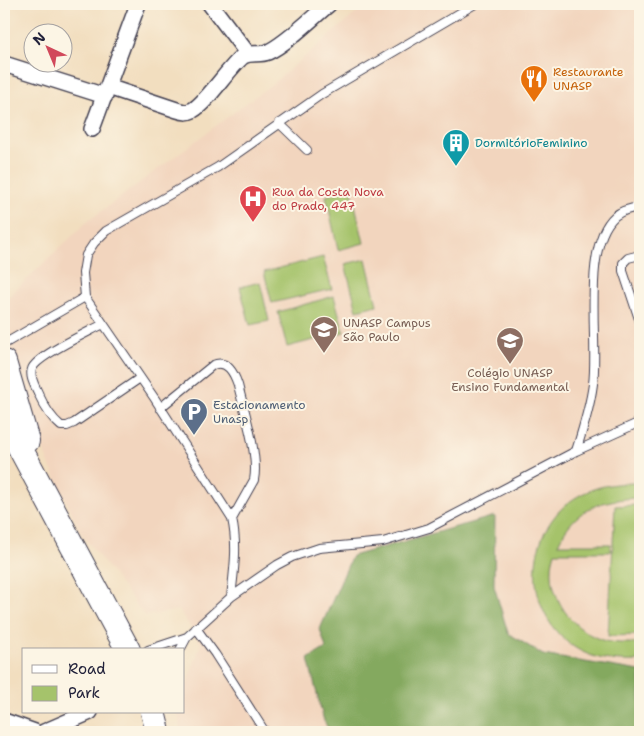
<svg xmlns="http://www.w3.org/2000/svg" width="644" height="736" font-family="'Shantell Sans',sans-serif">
  <rect width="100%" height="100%" fill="#fcf5e5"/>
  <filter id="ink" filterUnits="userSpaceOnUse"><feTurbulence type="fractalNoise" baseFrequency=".02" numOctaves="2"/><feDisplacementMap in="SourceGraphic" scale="10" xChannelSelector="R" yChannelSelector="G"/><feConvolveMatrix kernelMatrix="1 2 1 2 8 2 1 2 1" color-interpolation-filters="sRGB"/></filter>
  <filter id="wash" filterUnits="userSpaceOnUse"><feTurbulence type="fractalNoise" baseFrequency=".0096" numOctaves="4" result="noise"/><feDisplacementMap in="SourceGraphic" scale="20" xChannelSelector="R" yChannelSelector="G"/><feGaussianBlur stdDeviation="1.12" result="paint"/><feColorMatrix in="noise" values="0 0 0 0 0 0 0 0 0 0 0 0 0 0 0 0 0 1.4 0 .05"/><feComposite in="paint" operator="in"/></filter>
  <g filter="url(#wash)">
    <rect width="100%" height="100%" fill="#f2debf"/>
    <path fill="#f2d5be" d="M 367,4 L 640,4 L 640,732 L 180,732 L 178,712 L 184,712 L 184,692 L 201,644 L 179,610 L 145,616 L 81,533 L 50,466 L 12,373 L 4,335 L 4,301 L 87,222 L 276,81 Z"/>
    <path fill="#a5c36b" stroke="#647253" d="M 351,188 L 364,243 L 338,250 L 326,196 Z
      M 323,257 L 332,289 L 272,303 L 264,272 Z
      M 366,259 L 377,305 L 357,310 L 345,264 Z
      M 260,282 L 269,321 L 250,325 L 240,287 Z
      M 334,296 L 344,332 L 287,347 L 278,312 Z
      M 640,483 L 640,498 C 603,499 575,507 558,544 L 611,544 L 610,552 L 555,552 C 543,588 567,628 602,640 C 614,644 627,643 640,643 L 640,661 C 615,662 592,660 571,645 C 519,607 525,521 584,493 C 602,484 621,483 640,483 Z
      M 640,505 L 640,635 L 608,636 L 615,506 Z"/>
    <path fill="#84a95f" stroke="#53664d" d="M 495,516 L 494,586 L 508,633 L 543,655 L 640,671 L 640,732 L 330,732 L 324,721 L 308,659 L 326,648 L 320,629 L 352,556 Z"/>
  </g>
  <g filter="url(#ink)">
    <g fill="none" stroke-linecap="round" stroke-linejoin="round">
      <defs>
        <path id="service" d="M 279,123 L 307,150
          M 640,255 L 628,258 L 623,263 L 623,271 L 640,322
          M 103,324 C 89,332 36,356 32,369 C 29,378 36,387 39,395 C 44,406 51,418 61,426 L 67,426 L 74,423 L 140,378
          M 4,344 L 85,297
          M 160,408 L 213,365 C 227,359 234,373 238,385 C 244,410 259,456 254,480 L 232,519
          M 576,451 C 583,429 590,407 593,384 C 599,341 581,246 615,216 C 622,210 632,208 640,207
          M 231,597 L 277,565 L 292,557 L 319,548 L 383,542 L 429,528 L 576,451 L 640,422
          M 196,628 L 215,654 L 265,732
          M 148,650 L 187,637
          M 180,650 L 187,637 L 231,597 C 234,570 238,546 232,519 L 155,399 L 85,297 L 83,273 L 86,255 L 94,243 L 106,231 L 218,167 L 322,94 L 475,4"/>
        <path id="minor" d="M 210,4 L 248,54
          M 4,64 L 105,96
          M 108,87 L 177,110 C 183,112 187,113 193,110 C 207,102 228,69 242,57 C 250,51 259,56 268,52 C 286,44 313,17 329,4
          M 92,129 L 138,4
          M 4,721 L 35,732
          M 44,732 L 90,712"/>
        <path id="primary" d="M 4,362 L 27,441
          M 4,418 L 128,650
          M 153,712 L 158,732"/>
      </defs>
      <use href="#service" stroke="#413e4f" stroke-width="10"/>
      <use href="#minor" stroke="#413e4f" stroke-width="18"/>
      <use href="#primary" stroke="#413e4f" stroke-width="26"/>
      <use href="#service" stroke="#fff" stroke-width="8"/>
      <use href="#minor" stroke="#fff" stroke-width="15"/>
      <use href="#primary" stroke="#fff" stroke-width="24"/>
    </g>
  </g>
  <defs>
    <symbol id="restaurant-pin" viewBox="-11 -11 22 30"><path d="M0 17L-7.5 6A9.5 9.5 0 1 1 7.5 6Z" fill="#e8710a" stroke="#fcf5e5"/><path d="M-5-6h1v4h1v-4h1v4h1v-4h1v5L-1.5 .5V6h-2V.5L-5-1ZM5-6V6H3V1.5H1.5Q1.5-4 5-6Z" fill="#fff"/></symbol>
    <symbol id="building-pin" viewBox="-11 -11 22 30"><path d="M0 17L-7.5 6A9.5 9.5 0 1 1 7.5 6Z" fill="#0f9aa8" stroke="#fcf5e5"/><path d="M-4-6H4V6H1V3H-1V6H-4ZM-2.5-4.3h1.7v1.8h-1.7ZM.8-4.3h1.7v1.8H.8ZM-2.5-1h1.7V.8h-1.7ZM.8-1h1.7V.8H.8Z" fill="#fff"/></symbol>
    <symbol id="hospital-pin" viewBox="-11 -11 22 30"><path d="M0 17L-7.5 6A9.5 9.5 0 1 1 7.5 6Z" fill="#e0444e" stroke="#fcf5e5"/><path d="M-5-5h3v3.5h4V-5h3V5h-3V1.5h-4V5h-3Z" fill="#fff"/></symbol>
    <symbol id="university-pin" viewBox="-11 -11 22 30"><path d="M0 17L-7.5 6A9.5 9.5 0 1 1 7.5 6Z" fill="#8d6e63" stroke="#fcf5e5"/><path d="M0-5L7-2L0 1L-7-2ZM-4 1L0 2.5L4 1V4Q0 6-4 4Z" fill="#fff"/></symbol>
    <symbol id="school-pin" viewBox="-11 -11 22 30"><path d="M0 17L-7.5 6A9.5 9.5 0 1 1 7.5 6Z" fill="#8d6e63" stroke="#fcf5e5"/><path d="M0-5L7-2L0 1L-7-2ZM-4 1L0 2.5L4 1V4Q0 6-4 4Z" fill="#fff"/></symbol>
    <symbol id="parking-pin" viewBox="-11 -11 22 30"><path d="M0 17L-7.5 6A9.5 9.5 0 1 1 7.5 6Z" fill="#5c6f8a" stroke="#fcf5e5"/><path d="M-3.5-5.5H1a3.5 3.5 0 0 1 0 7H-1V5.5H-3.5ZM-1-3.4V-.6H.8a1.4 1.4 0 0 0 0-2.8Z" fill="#fff"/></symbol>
  </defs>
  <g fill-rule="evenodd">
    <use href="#restaurant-pin" x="518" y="63" width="32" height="43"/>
    <use href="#building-pin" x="440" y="127" width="32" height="43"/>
    <use href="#hospital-pin" x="237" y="183" width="32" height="43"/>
    <use href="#university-pin" x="308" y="314" width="32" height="43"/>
    <use href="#school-pin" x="494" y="325" width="32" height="43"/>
    <use href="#parking-pin" x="178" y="396" width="32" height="43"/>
  </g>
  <g text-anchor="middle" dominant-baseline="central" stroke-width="4" stroke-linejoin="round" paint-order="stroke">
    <g font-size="12" fill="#c56008" stroke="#fcf5e5" text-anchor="start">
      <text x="553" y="72">Restaurante<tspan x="553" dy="14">UNASP</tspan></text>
    </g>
    <g font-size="12" fill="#0d838f" stroke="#fcf5e5" text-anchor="start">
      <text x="475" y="143">DormitórioFeminino</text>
    </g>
    <g font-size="12" fill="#be3a42" stroke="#fcf5e5" text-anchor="start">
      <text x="272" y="192">Rua da Costa Nova<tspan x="272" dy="14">do Prado, 447</tspan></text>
    </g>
    <g font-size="12" fill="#785e54" stroke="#fcf5e5" text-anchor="start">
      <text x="343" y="323">UNASP Campus<tspan x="343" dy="14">São Paulo</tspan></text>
      <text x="510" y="373" text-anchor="middle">Colégio UNASP<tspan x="510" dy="14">Ensino Fundamental</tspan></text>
    </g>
    <g font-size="12" fill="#4e5e75" stroke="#fcf5e5" text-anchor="start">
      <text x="213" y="405">Estacionamento<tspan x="213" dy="14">Unasp</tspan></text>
    </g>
  </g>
  <rect width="644" height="736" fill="none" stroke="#fcf5e5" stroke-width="20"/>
  <rect x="22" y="648" width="162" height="65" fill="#fcf5e5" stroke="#a5a1a1"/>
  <rect x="32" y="665" width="25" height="8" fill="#ffffff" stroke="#a5a1a1"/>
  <text x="68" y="674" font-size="15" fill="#22223b">Road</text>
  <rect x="32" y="686" width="25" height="15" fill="#a5c36b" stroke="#a5a1a1"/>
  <text x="68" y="698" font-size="15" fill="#22223b">Park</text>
  <g transform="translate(48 48) rotate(316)"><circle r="24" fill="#fcf5e5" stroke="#a5a1a1"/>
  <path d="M0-4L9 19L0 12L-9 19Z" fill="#d1495b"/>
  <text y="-8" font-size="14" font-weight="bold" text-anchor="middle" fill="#22223b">N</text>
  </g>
</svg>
